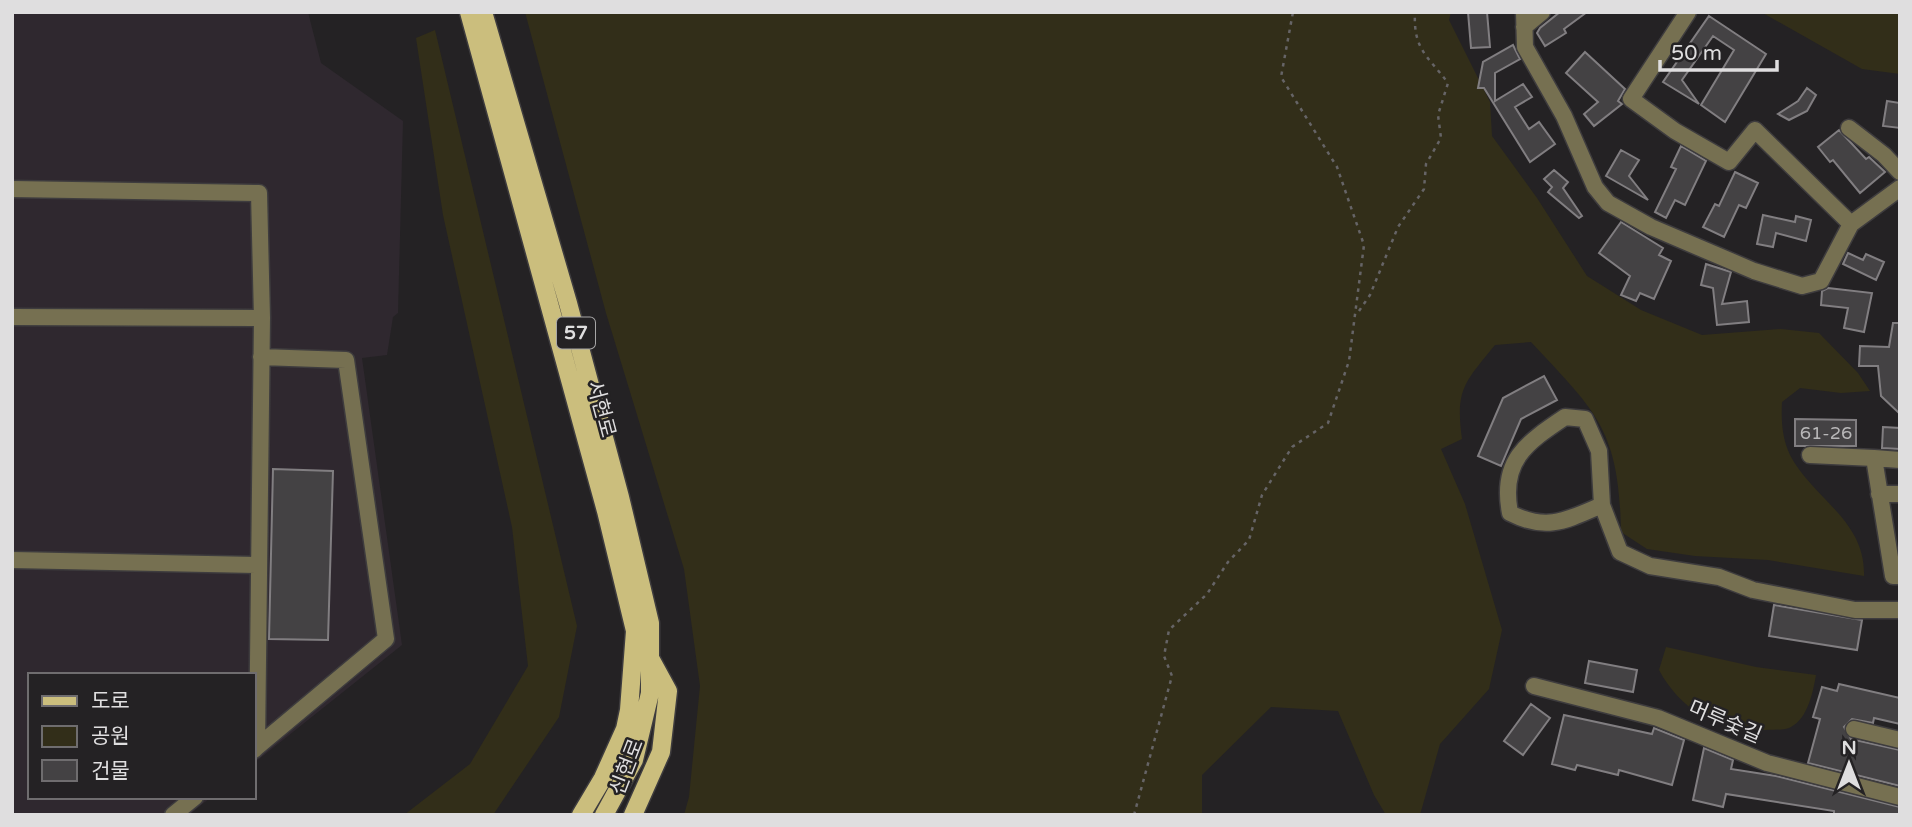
<svg xmlns="http://www.w3.org/2000/svg" width="1912" height="827" font-family="'Varela Round','Noto Sans KR',sans-serif">
  <rect width="100%" height="100%" fill="#242224"/>
  <path fill="#2f282f" d="M 12,12 L 308,12 L 321,63 L 403,121 L 398,313 L 393,317 L 387,355 L 362,358 L 402,645 L 254,763 L 254,675 L 30,675 L 30,797 L 211,797 L 189,815 L 12,815 Z"/>
  <path fill="#322e19" d="M 525,12 L 1451,12 L 1449,20 L 1490,102 L 1492,136 L 1537,198 L 1587,276 L 1641,310 L 1702,335 L 1781,329 L 1819,333 L 1858,373 L 1870,391 L 1841,393 L 1800,388 L 1782,402 C 1781,420 1782,438 1790,455 C 1812,498 1866,520 1864,576 L 1768,560 L 1695,556 L 1647,549 L 1621,532 C 1619,429 1597,413 1531,342 L 1495,345 C 1465,382 1455,389 1462,439 L 1441,449 L 1465,504 L 1502,630 L 1489,689 L 1440,744 L 1420,815 L 1386,815 L 1374,795 L 1338,711 L 1271,707 L 1202,775 L 1202,815 L 684,815 L 689,797 L 700,686 L 684,569 L 606,313 Z
    M 1761,12 L 1900,12 L 1900,74 L 1862,69 Z
    M 435,30 L 577,626 L 559,717 L 493,815 L 404,815 L 470,764 L 528,666 L 512,527 L 443,215 L 416,38 Z
    M 1666,647 L 1756,667 L 1816,675 C 1813,692 1808,718 1791,727 C 1785,731 1773,729 1765,730 C 1719,732 1681,711 1659,670 Z"/>
  <path fill="#444244" stroke="#817e81" stroke-width="2" d="M 1468,12 L 1487,12 L 1490,47 L 1471,48 Z
    M 1560,12 L 1587,12 L 1564,29 L 1566,33 L 1545,46 L 1537,33 L 1540,28 Z
    M 1709,16 L 1766,54 L 1725,122 L 1701,105 L 1734,50 L 1713,36 L 1682,80 L 1699,104 L 1663,82 Z
    M 1513,45 L 1520,59 L 1495,73 L 1495,101 L 1523,84 L 1532,97 L 1515,107 L 1529,129 L 1539,122 L 1555,144 L 1530,162 L 1484,88 L 1478,88 L 1483,62 Z
    M 1585,52 L 1625,89 L 1618,101 L 1622,104 L 1594,126 L 1584,114 L 1598,102 L 1566,73 Z
    M 1807,88 L 1816,95 L 1807,111 L 1789,120 L 1778,114 L 1798,101 Z
    M 1887,101 L 1900,103 L 1900,128 L 1883,126 Z
    M 1839,130 L 1866,159 L 1869,157 L 1885,172 L 1860,193 L 1833,160 L 1830,162 L 1818,147 Z
    M 1681,146 L 1706,161 L 1685,205 L 1675,200 L 1666,218 L 1655,212 L 1676,169 L 1671,167 Z
    M 1621,150 L 1639,160 L 1629,176 L 1648,200 L 1606,176 Z
    M 1554,170 L 1568,182 L 1563,188 L 1582,216 L 1579,218 L 1548,192 L 1552,187 L 1544,179 Z
    M 1735,172 L 1758,183 L 1746,208 L 1739,205 L 1724,237 L 1703,227 L 1715,204 L 1719,206 Z
    M 1763,215 L 1795,222 L 1796,216 L 1811,220 L 1806,241 L 1776,233 L 1773,247 L 1757,244 Z
    M 1621,222 L 1663,248 L 1659,255 L 1671,261 L 1654,299 L 1640,293 L 1636,301 L 1621,295 L 1630,276 L 1599,253 Z
    M 1848,253 L 1863,260 L 1866,254 L 1884,262 L 1876,280 L 1843,264 Z
    M 1706,264 L 1731,272 L 1722,304 L 1747,301 L 1749,322 L 1717,325 L 1713,288 L 1701,285 Z
    M 1828,288 L 1872,293 L 1864,332 L 1844,328 L 1848,308 L 1821,305 L 1822,291 Z
    M 1893,323 L 1900,323 L 1900,414 L 1881,396 L 1878,366 L 1859,366 L 1860,346 L 1889,347 Z
    M 1544,376 L 1557,400 L 1521,419 L 1501,466 L 1478,456 L 1503,398 Z
    M 1795,419 L 1856,420 L 1856,446 L 1795,446 Z
    M 1883,427 L 1900,428 L 1900,449 L 1882,448 Z
    M 273,469 L 333,471 L 328,640 L 269,639 Z
    M 1774,605 L 1862,620 L 1857,650 L 1769,636 Z
    M 1589,661 L 1637,670 L 1633,692 L 1585,683 Z
    M 1839,684 L 1900,698 L 1900,724 L 1874,718 L 1873,723 L 1852,719 L 1844,727 L 1851,739 L 1900,750 L 1900,786 L 1808,763 L 1820,719 L 1813,717 L 1822,687 L 1837,691 Z
    M 1531,704 L 1550,718 L 1523,755 L 1504,741 Z
    M 1564,715 L 1652,734 L 1654,728 L 1684,740 L 1672,785 L 1619,770 L 1618,775 L 1577,765 L 1575,770 L 1552,764 Z
    M 1704,748 L 1733,760 L 1731,769 L 1776,776 L 1900,807 L 1900,815 L 1834,815 L 1834,811 L 1726,794 L 1723,807 L 1693,800 Z"/>
  <g fill="none" stroke-linecap="round" stroke-linejoin="round">
    <defs>
      <path id="minor" d="M 1524,12 L 1525,47 L 1564,116 L 1595,187 L 1608,203 L 1651,227 L 1754,271 L 1802,286 L 1821,281 L 1851,224 L 1900,188
        M 1688,12 L 1631,99 L 1675,131 L 1729,162 L 1755,130 L 1851,224
        M 1524,27 L 1542,12
        M 1849,128 L 1884,155 L 1900,172
        M 12,189 L 259,193 L 262,318
        M 12,317 L 262,318 L 257,747 L 254,750
        M 1810,455 L 1874,458 L 1893,576 L 1900,576
        M 1874,458 L 1900,460
        M 1879,494 L 1900,494
        M 1602,505 C 1567,520 1547,532 1510,513 C 1500,461 1526,443 1565,417 L 1585,419 L 1599,451 L 1602,505 L 1620,552 L 1650,566 L 1719,577 L 1753,590 L 1855,610 L 1900,610
        M 12,560 L 259,565
        M 1534,686 L 1658,718 L 1767,763 L 1900,797
        M 1854,729 L 1900,740
        M 257,747 L 386,639 L 346,360 L 261,357
        M 173,815 L 195,797"/>
      <path id="major" d="M 469,12 L 606,511 L 635,631 L 629,710 L 625,729 L 603,778 L 581,815
        M 483,12 L 568,303 L 620,497 L 650,623 L 650,693 L 634,760 L 604,815
        M 633,815 L 661,752 L 668,691 L 650,658"/>
    </defs>
    <use href="#minor" stroke="#3e3c3e" stroke-width="19"/>
    <use href="#major" stroke="#3e3c3e" stroke-width="21"/>
    <path stroke="#666466" stroke-width="2.5" stroke-dasharray="3.5 5" stroke-linecap="butt" d="M 1359,311 L 1370,295 L 1398,227 L 1424,189 L 1426,164 L 1441,138 L 1438,115 L 1448,83 C 1428,56 1413,50 1415,12
      M 1134,815 L 1172,676 L 1164,656 L 1169,630 L 1207,594 L 1228,562 L 1249,540 L 1262,495 L 1292,447 L 1328,423 L 1349,361 L 1364,245 L 1337,167 L 1281,77 L 1293,12"/>
    <use href="#minor" stroke="#767051" stroke-width="16"/>
    <use href="#major" stroke="#cbbe7d" stroke-width="18"/>
  </g>
  <g text-anchor="middle" dominant-baseline="central" stroke-width="5" stroke-linejoin="round" paint-order="stroke">
    <g font-size="18" fill="#b8b7b8">
      <text x="1826" y="433">61-26</text>
    </g>
    <rect fill="#242224" stroke="#a7a6a7" stroke-width="2" x="557" y="317.5" width="38" height="31" rx="5"/>
    <g font-size="19" font-weight="bold" fill="#dfdedf">
      <text x="576" y="333">57</text>
    </g>
    <g font-size="21" fill="#dfdedf" stroke="#242224">
      <text transform="translate(601 409) rotate(75)">서현로</text>
      <text transform="translate(1725 722) rotate(23)">머루숯길</text>
      <text transform="translate(627 767) rotate(-69)">신현로</text>
    </g>
  </g>
  <rect width="1912" height="827" fill="none" stroke="#dfdedf" stroke-width="28"/>
  <rect x="28" y="673" width="228" height="126" fill="#242224" stroke="#6f6d6f" stroke-width="2"/>
  <rect x="42" y="696" width="35" height="10" fill="#cbbe7d" stroke="#6f6d6f" stroke-width="2"/>
  <text x="91" y="708" font-size="21" fill="#dfdedf">도로</text>
  <rect x="42" y="726" width="35" height="21" fill="#322e19" stroke="#6f6d6f" stroke-width="2"/>
  <text x="91" y="743" font-size="21" fill="#dfdedf">공원</text>
  <rect x="42" y="760" width="35" height="21" fill="#444244" stroke="#6f6d6f" stroke-width="2"/>
  <text x="91" y="778" font-size="21" fill="#dfdedf">건물</text>
  <g transform="translate(1849 764)" stroke="#242224" stroke-width="5" paint-order="stroke">
  <path d="M0-5L12 26L0 18L-12 26Z" fill="#dfdedf"/>
  <text y="-10" font-size="19" font-weight="bold" text-anchor="middle" fill="#dfdedf">N</text>
  </g>
  <path d="M1660 60v10h117v-10" fill="none" stroke="#dfdedf" stroke-width="3.5"/>
  <text x="1671" y="60" font-size="21" fill="#dfdedf" stroke="#242224" stroke-width="5" paint-order="stroke">50 m</text>
</svg>
